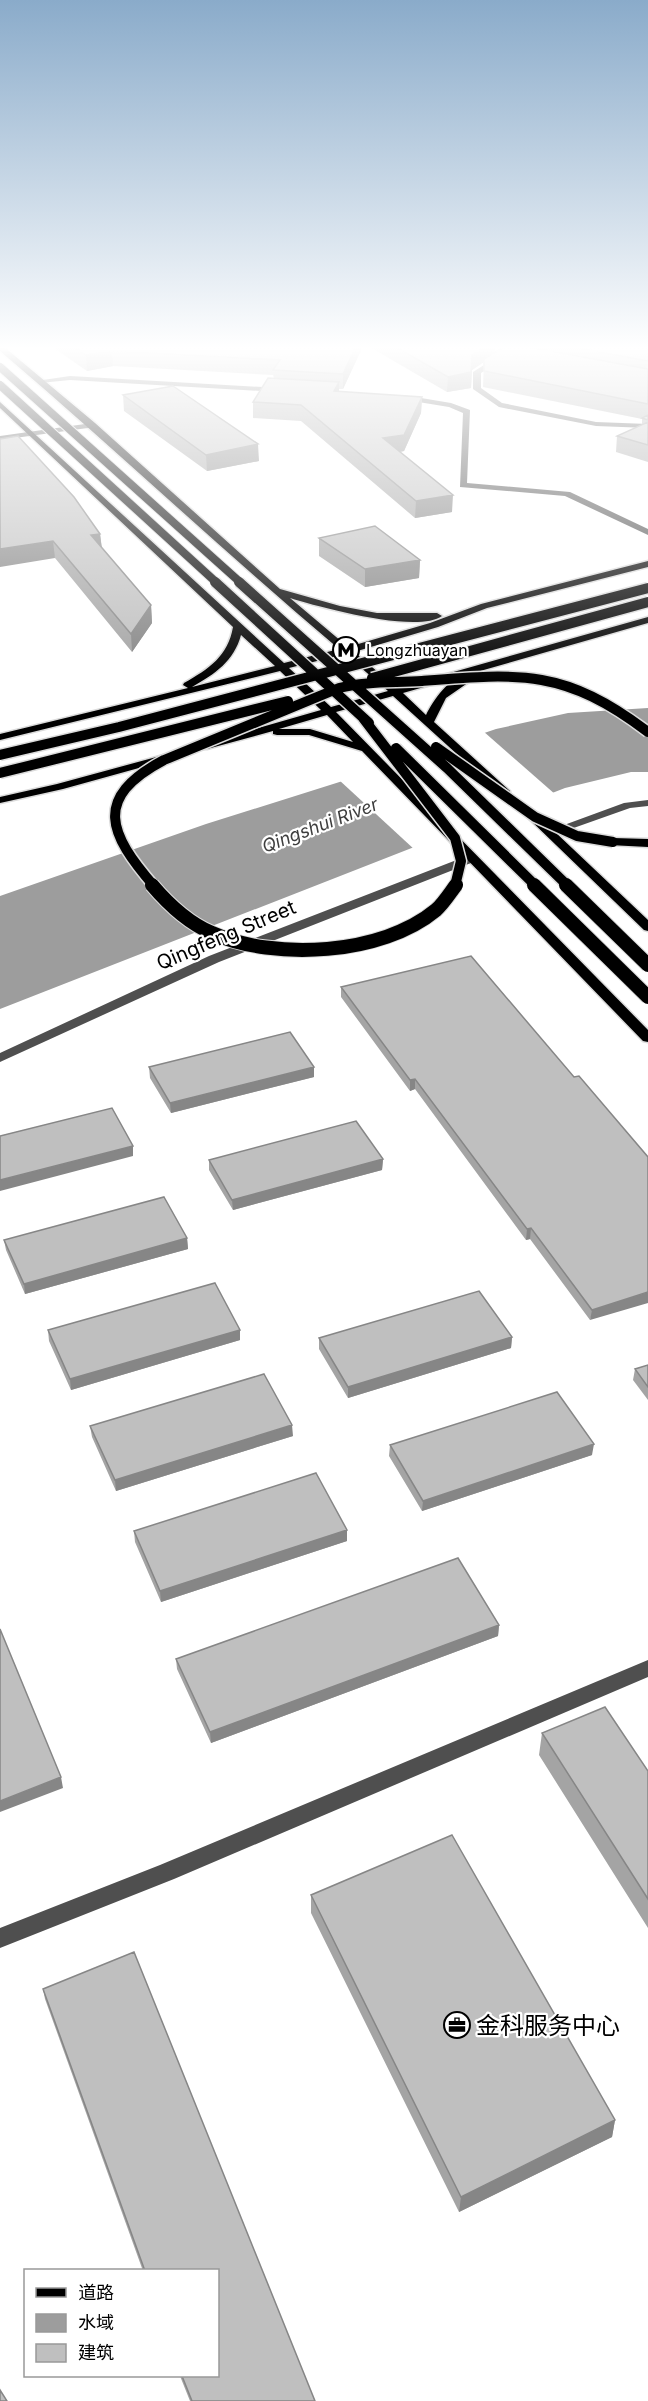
<svg xmlns="http://www.w3.org/2000/svg" width="648" height="2401" font-family="Inter,'Noto Sans SC',sans-serif">
  <rect width="100%" height="100%" fill="#fff"/>
  <path fill="#9d9d9d" d="M 648,708 L 648,772 L 631,772 L 565,788 L 0,1009 L 0,896 L 206,824 L 349,779 L 496,729 L 568,713 Z"/>
  <path fill="#fff" d="M 483,731 L 556,795 L 415,850 L 338,779 Z"/>
  <g fill="none" stroke-linecap="round" stroke-linejoin="round">
    <defs>
      <path id="major" d="M 0,346 L 3,346 L 95,423 L 280,589 L 340,606 L 377,613 L 437,613 L 442,616 C 417,634 319,607 290,598 L 348,647 L 430,623 L 481,604 L 648,561 L 648,567 L 487,608 L 438,627 L 354,652 L 397,688 L 648,617 L 648,623 L 403,693 L 426,715 C 434,699 451,673 472,676 L 472,680 L 446,698 L 434,722 L 510,791 L 510,795 L 502,795 L 393,696 L 336,712 L 648,1030 L 648,1042 L 643,1041 L 362,751 L 309,735 L 277,735 L 273,734 L 273,731 L 207,749 L 199,749 L 199,745 L 321,710 L 280,671 L 0,740 L 0,734 L 188,688 L 183,685 L 184,683 C 209,669 228,656 233,627 L 0,408 L 0,402 L 284,663 L 339,649 C 224,552 115,449 0,351 ZM 241,635 L 275,666 L 192,687 C 215,674 234,661 241,635 ZM 345,654 L 388,691 L 331,707 L 289,668 ZM 327,715 L 353,742 L 310,729 L 279,729 Z
        M 171,753 L 177,756 L 175,758 L 63,789 L 0,803 L 0,797 L 57,784 Z
        M 531,812 L 535,813 L 648,920 L 648,931 L 644,930 L 527,817 L 525,815 Z
        M 613,838 L 648,839 L 648,847 L 609,845 L 607,842 Z"/>
    </defs>
    <use href="#major" stroke="#dbdbdb" stroke-width="3"/>
    <path fill="#4f4f4f" fill-rule="evenodd" d="M 514,346 L 523,346 L 481,373 L 481,388 L 502,403 L 596,422 L 648,424 L 648,428 L 596,426 L 499,407 L 473,389 L 473,372 Z
      M 70,376 L 280,388 L 284,390 L 280,392 L 70,380 L 40,383 L 36,381 Z
      M 403,395 L 451,403 L 470,410 L 467,483 L 570,492 L 648,529 L 648,535 L 565,496 L 460,487 L 463,413 L 449,407 L 400,399 L 400,395 Z
      M 92,423 L 96,425 L 95,427 L 0,440 L 0,436 Z
      M 648,800 L 648,806 L 630,808 L 551,836 L 545,832 L 624,803 Z
      M 472,854 L 478,858 L 476,861 L 219,962 L 0,1062 L 0,1053 L 209,956 Z
      M 648,1660 L 648,1677 L 174,1879 L 0,1948 L 0,1928 L 160,1865 Z"/>
    <use href="#major" fill="#000" fill-rule="evenodd"/>
    <defs>
      <path id="major-bridge-far2" d="M 0,367 L 241,583
        M 0,385 L 217,583"/>
      <path id="major-bridge-far1" d="M 215,582 L 369,723
        M 239,582 L 447,768 L 568,886
        M 372,678 L 648,602
        M 363,718 L 455,838 L 461,861 L 455,886
        M 436,747 L 535,817 L 577,836 L 613,842
        M 396,748 L 536,886
        M 0,755 L 119,727 L 648,588
        M 0,773 L 288,701
        M 154,886 C 109,834 92,798 164,760 L 339,688 C 366,681 394,683 422,681 C 521,673 565,669 648,732"/>
      <path id="major-bridge" d="M 152,885 C 169,905 188,923 212,933 C 275,961 382,955 436,910 C 443,904 450,893 456,885
        M 534,885 L 648,997
        M 566,885 L 648,965"/>
    </defs>
    <use href="#major-bridge-far2" stroke="#dbdbdb" stroke-width="10" stroke-linecap="butt"/>
    <use href="#major-bridge-far1" stroke="#dbdbdb" stroke-width="13" stroke-linecap="butt"/>
    <use href="#major-bridge" stroke="#dbdbdb" stroke-width="16" stroke-linecap="butt"/>
    <use href="#major-bridge-far2" stroke="#000" stroke-width="8"/>
    <use href="#major-bridge-far1" stroke="#000" stroke-width="10"/>
    <use href="#major-bridge" stroke="#000" stroke-width="14"/>
  </g>
  <path fill="#a4a4a4" fill-rule="evenodd" d="M 51,346 L 363,346 L 343,389 L 339,389 L 339,392 L 422,397 L 421,413 L 404,451 L 400,452 L 452,512 L 415,518 L 301,421 L 253,418 L 253,402 L 274,378 L 273,375 L 113,366 L 87,371 Z
    M 368,346 L 648,346 L 648,462 L 616,452 L 617,436 L 642,425 L 642,419 L 483,387 L 484,362 L 472,370 L 471,388 L 447,392 ZM 495,347 L 501,348 L 495,352 Z
    M 123,395 L 259,461 L 207,471 L 124,411 Z
    M 0,439 L 100,534 L 102,548 L 151,605 L 152,623 L 132,652 L 55,558 Z
    M 319,538 L 420,560 L 419,578 L 365,587 L 319,556 Z
    M 341,987 L 574,1077 L 648,1157 L 590,1320 L 530,1239 L 526,1240 L 415,1089 L 410,1091 L 341,997 Z
    M 149,1067 L 314,1077 L 171,1113 L 150,1078 Z
    M 383,1159 L 382,1170 L 233,1210 L 209,1170 L 209,1160 Z
    M 187,1238 L 188,1249 L 25,1294 L 6,1250 L 4,1240 Z
    M 48,1330 L 240,1330 L 240,1340 L 71,1390 L 49,1341 Z
    M 512,1337 L 511,1348 L 348,1398 L 319,1349 L 319,1338 Z
    M 648,1365 L 648,1400 L 633,1380 L 635,1369 Z
    M 90,1426 L 293,1436 L 116,1491 L 92,1437 Z
    M 390,1445 L 592,1455 L 422,1511 L 389,1456 Z
    M 347,1530 L 347,1541 L 161,1602 L 135,1542 L 134,1531 Z
    M 499,1625 L 498,1636 L 211,1743 L 177,1669 L 176,1659 Z
    M 542,1733 L 648,1771 L 648,1928 L 539,1755 Z
    M 311,1895 L 615,2120 L 612,2137 L 459,2212 L 311,1913 Z
    M 43,1989 L 315,2401 L 190,2401 L 180,2376 L 218,2376 L 218,2271 L 143,2271 L 45,1999 Z"/>
  <path fill="#868686" d="M 356,346 L 363,346 L 343,389 L 343,374 Z
    M 486,346 L 495,346 L 494,355 L 472,370 L 471,388 L 447,392 L 448,377 L 472,355 Z
    M 112,351 L 113,366 L 87,371 L 86,355 Z
    M 339,382 L 339,397 L 334,391 Z
    M 422,397 L 421,413 L 404,451 L 382,455 L 383,438 Z
    M 258,444 L 259,461 L 207,471 L 206,455 Z
    M 453,495 L 452,512 L 415,518 L 416,501 Z
    M 100,534 L 102,551 L 91,535 Z
    M 53,541 L 55,558 L 0,567 L 0,549 Z
    M 420,560 L 419,578 L 365,587 L 365,569 Z
    M 151,605 L 152,623 L 132,652 L 131,634 Z
    M 314,1067 L 314,1077 L 171,1113 L 170,1103 Z
    M 415,1079 L 415,1089 L 410,1091 L 410,1080 Z
    M 133,1146 L 133,1156 L 0,1191 L 0,1180 Z
    M 383,1159 L 382,1170 L 233,1210 L 232,1200 Z
    M 531,1228 L 530,1239 L 526,1240 L 527,1229 Z
    M 187,1238 L 188,1249 L 25,1294 L 24,1284 Z
    M 648,1292 L 648,1303 L 590,1320 L 592,1310 Z
    M 240,1330 L 240,1340 L 71,1390 L 70,1379 Z
    M 512,1337 L 511,1348 L 348,1398 L 348,1387 Z
    M 292,1425 L 293,1436 L 116,1491 L 115,1480 Z
    M 594,1444 L 592,1455 L 422,1511 L 423,1501 Z
    M 347,1530 L 347,1541 L 161,1602 L 160,1591 Z
    M 499,1625 L 498,1636 L 211,1743 L 210,1732 Z
    M 61,1777 L 63,1788 L 0,1812 L 0,1801 Z
    M 615,2120 L 612,2137 L 459,2212 L 461,2197 Z"/>
  <path fill="#bfbfbf" stroke="#868686" stroke-width="1.5" d="M 72,346 L 356,346 L 343,374 L 273,370 L 280,360 L 112,351 L 86,355 Z
    M 394,346 L 486,346 L 472,355 L 471,372 L 448,377 Z
    M 505,346 L 523,346 L 648,369 L 648,404 L 484,371 L 484,359 Z
    M 568,346 L 648,346 L 648,361 Z
    M 268,378 L 339,382 L 334,391 L 422,397 L 404,435 L 383,438 L 453,495 L 416,501 L 301,405 L 253,402 Z
    M 173,386 L 258,444 L 206,455 L 123,395 Z
    M 648,415 L 648,420 L 642,418 Z
    M 648,422 L 648,445 L 617,436 Z
    M 18,436 L 74,497 L 100,534 L 91,535 L 151,605 L 131,634 L 53,541 L 0,549 L 0,439 Z
    M 375,526 L 420,560 L 365,569 L 319,538 Z
    M 471,956 L 574,1077 L 579,1076 L 648,1157 L 648,1292 L 592,1310 L 531,1228 L 527,1229 L 415,1079 L 410,1080 L 341,987 Z
    M 290,1032 L 314,1067 L 170,1103 L 149,1067 Z
    M 112,1108 L 133,1146 L 0,1180 L 0,1136 Z
    M 356,1121 L 383,1159 L 232,1200 L 209,1160 Z
    M 164,1197 L 187,1238 L 24,1284 L 4,1240 Z
    M 215,1283 L 240,1330 L 70,1379 L 48,1330 Z
    M 479,1291 L 512,1337 L 348,1387 L 319,1338 Z
    M 648,1365 L 648,1387 L 635,1369 Z
    M 264,1374 L 292,1425 L 115,1480 L 90,1426 Z
    M 557,1392 L 594,1444 L 423,1501 L 390,1445 Z
    M 316,1473 L 347,1530 L 160,1591 L 134,1531 Z
    M 458,1558 L 499,1625 L 210,1732 L 176,1659 Z
    M 0,1629 L 61,1777 L 0,1801 Z
    M 605,1707 L 648,1771 L 648,1899 L 542,1733 Z
    M 452,1835 L 615,2120 L 461,2197 L 311,1895 Z
    M 134,1952 L 315,2401 L 192,2401 L 182,2376 L 218,2376 L 218,2271 L 145,2271 L 43,1989 Z
    M 0,2390 L 7,2401 L 0,2401 Z"/>
  <linearGradient id="sky" x2="0" y2="1"><stop stop-color="#8aabca"/><stop offset="0.51" stop-color="#fff"/><stop offset="1" stop-color="#fff" stop-opacity="0"/></linearGradient>
  <rect width="648" height="682" fill="url(#sky)"/>
  <defs>
    <symbol id="metro-ring" viewBox="-11 -11 22 22"><circle r="9.5" fill="#fff" stroke="#000" stroke-width="1.5"/><path d="M-5.5 5V-5H-3L0 0L3-5H5.5V5H3V-.5L0 4L-3-.5V5Z" fill="#000"/></symbol>
    <symbol id="office-ring" viewBox="-11 -11 22 22"><circle r="9.5" fill="#fff" stroke="#000" stroke-width="1.5"/><path d="M-6-3h4V-5.5h4V-3h4V5H-6ZM-1-4.5V-3h2v-1.5ZM-6 0V1H6V0Z" fill="#000"/></symbol>
  </defs>
  <g fill-rule="evenodd">
    <use href="#metro-ring" x="331" y="635" width="30" height="30"/>
    <use href="#office-ring" x="442" y="2010" width="30" height="30"/>
  </g>
  <g text-anchor="middle" dominant-baseline="central" stroke-width="4.5" stroke-linejoin="round" paint-order="stroke">
    <g font-size="16" fill="#000" stroke="#fff" text-anchor="start">
      <text x="366" y="650">Longzhuayan</text>
    </g>
    <g font-size="18" font-style="italic" fill="#3e3e3e" stroke="#fff">
      <text transform="translate(320 825) rotate(-21)">Qingshui River</text>
    </g>
    <g font-size="20" fill="#000" stroke="#fff">
      <text transform="translate(226 935) rotate(-23)">Qingfeng Street</text>
    </g>
    <g font-size="24" fill="#000" stroke="#fff" text-anchor="start">
      <text x="476" y="2025">金科服务中心</text>
    </g>
  </g>
  <rect x="24" y="2269" width="195" height="108" fill="#ffffff" stroke="#999999" stroke-width="1.5"/>
  <rect x="36" y="2288" width="30" height="9" fill="#000000" stroke="#999999" stroke-width="1.5"/>
  <text x="78" y="2299" font-size="18" fill="#000000">道路</text>
  <rect x="36" y="2314" width="30" height="18" fill="#9d9d9d" stroke="#999999" stroke-width="1.5"/>
  <text x="78" y="2329" font-size="18" fill="#000000">水域</text>
  <rect x="36" y="2344" width="30" height="18" fill="#bfbfbf" stroke="#999999" stroke-width="1.5"/>
  <text x="78" y="2359" font-size="18" fill="#000000">建筑</text>
</svg>
